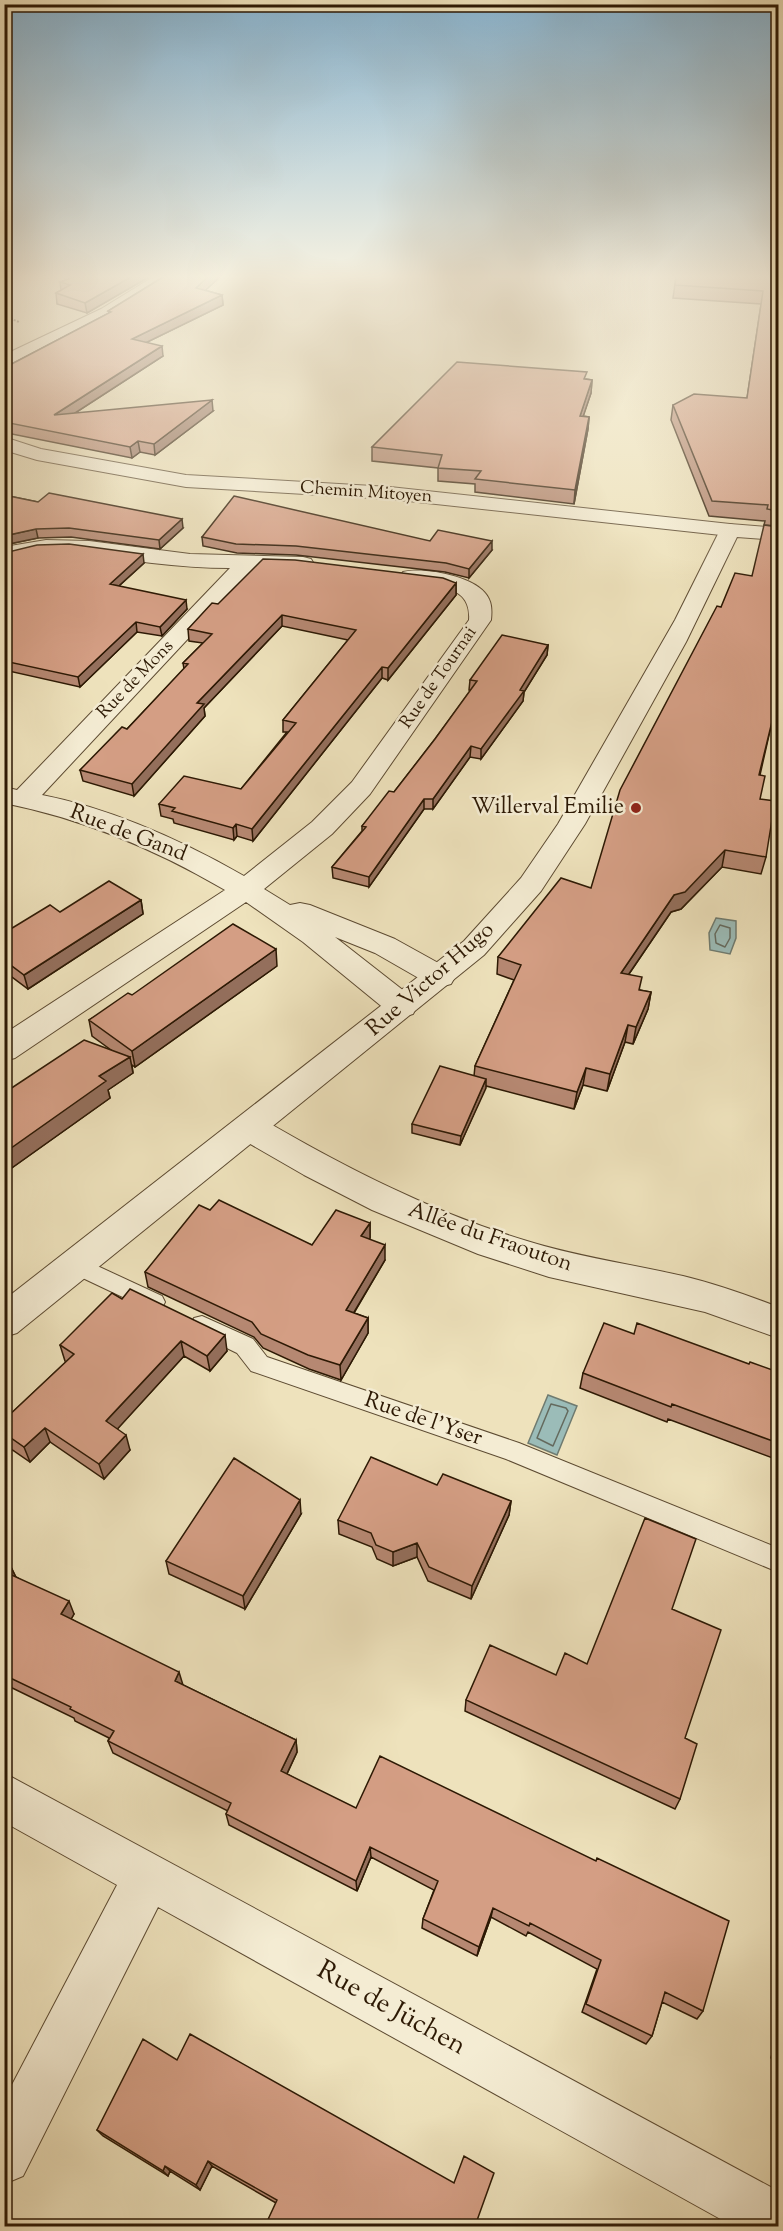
<svg xmlns="http://www.w3.org/2000/svg" width="783" height="2231" font-family="'Sorts Mill Goudy',serif">
  <rect width="100%" height="100%" fill="#eee2bc"/>
  <filter id="stains"><feTurbulence type="fractalNoise" baseFrequency=".00333" numOctaves="4"/><feColorMatrix values="0 0 0 0 .2 0 0 0 0 .09 0 0 0 0 .02 0 0 0 .5 -.17"/></filter>
  <radialGradient id="worn" r=".72"><stop offset=".6" stop-color="#630" stop-opacity="0"/><stop offset="1" stop-color="#630" stop-opacity=".3"/></radialGradient>
  <path fill="#9bbcb8" stroke="#6f7b70" stroke-width="1.5" d="M 716,918 L 736,921 L 736,938 L 730,954 L 710,950 L 709,933 Z
    M 548,1395 L 577,1406 L 557,1455 L 528,1443 Z"/>
  <g fill="none" stroke-linecap="round" stroke-linejoin="round">
    <path stroke="#646a5e" stroke-width="1.5" d="M 720,925 L 730,928 L 730,938 L 725,947 L 716,943 L 715,934 Z
      M 551,1404 L 566,1408 L 568,1411 L 553,1446 L 537,1438 Z"/>
    <defs>
      <path id="service" d="M 78,1257 L 162,1296 L 165,1302 L 162,1308 L 154,1311 L 146,1308 L 70,1272 L 67,1266 L 70,1260 Z
        M 202,1316 L 253,1339 L 267,1357 L 519,1443 L 778,1548 L 778,1572 L 506,1459 L 251,1371 L 237,1353 L 194,1332 L 191,1325 L 194,1318 Z"/>
      <path id="minor" d="M 153,277 L 171,277 C 154,300 34,360 4,367 L 4,355 L 101,309 Z
        M 4,437 L 41,449 L 186,475 L 390,487 L 730,524 L 737,526 L 740,530 L 737,534 L 730,536 L 390,499 L 186,487 L 37,460 L 4,450 Z
        M 46,540 L 89,541 L 190,554 L 303,557 L 311,559 L 314,564 L 311,569 L 303,571 L 254,568 L 42,795 C 113,809 181,840 244,876 L 312,822 L 352,782 L 469,620 C 472,581 430,588 403,582 L 400,577 L 403,572 C 424,567 471,576 485,593 C 492,601 492,610 491,620 L 370,794 L 332,834 L 264,889 L 290,905 L 300,903 L 310,905 L 395,939 L 451,970 L 455,977 L 451,984 L 440,987 L 429,984 L 375,953 L 335,937 L 413,998 L 417,1006 L 413,1014 L 402,1017 L 391,1014 L 303,942 L 246,902 L 15,1058 L 4,1061 L 4,1034 L 225,890 C 155,849 84,819 4,803 L 4,787 L 17,790 L 230,568 C 204,568 178,566 152,563 C 101,557 55,548 4,560 L 4,547 Z
        M 250,1116 L 262,1119 C 346,1168 434,1213 527,1241 C 578,1257 631,1264 683,1276 C 716,1284 747,1295 778,1307 L 778,1338 L 705,1312 L 549,1277 L 478,1254 L 372,1210 L 304,1175 L 238,1137 L 233,1128 L 238,1119 Z
        M 4,1773 L 778,2191 L 778,2226 L 733,2226 L 158,1907 L 23,2176 L 4,2184 L 4,2100 L 117,1885 L 4,1822 Z"/>
      <path id="tertiary" d="M 730,524 L 778,528 L 778,540 L 737,537 L 686,642 L 585,824 L 541,891 L 484,955 L 17,1333 L 4,1337 L 4,1300 L 464,941 L 521,878 L 558,824 L 675,620 L 720,530 L 723,526 Z"/>
    </defs>
    <use href="#service" stroke="#5d4b32" stroke-width="2"/>
    <use href="#minor" stroke="#5d4b32" stroke-width="2"/>
    <use href="#tertiary" stroke="#5d4b32" stroke-width="2"/>
    <path stroke="#2d1904" stroke-width="2" stroke-dasharray="2 1.5" stroke-linecap="butt" d="M 4,316 L 19,322"/>
    <use href="#service" fill="#f4ecd3" fill-rule="evenodd"/>
    <use href="#minor" fill="#f4ecd3" fill-rule="evenodd"/>
    <use href="#tertiary" fill="#f4ecd3" fill-rule="evenodd"/>
  </g>
  <path fill="#b68872" stroke="#2d1904" stroke-width="1.5" d="M 74,277 L 149,277 L 87,313 L 57,304 L 56,293 L 61,290 L 60,282 Z
    M 163,277 L 220,277 L 205,290 L 222,295 L 223,305 L 147,342 L 163,356 L 75,413 L 213,411 L 155,455 L 140,452 L 132,458 L 7,433 L 4,435 L 4,368 L 109,313 L 108,311 L 160,279 Z
    M 676,277 L 778,277 L 778,526 L 764,525 L 765,521 L 709,516 L 671,420 L 673,405 L 747,398 L 761,304 L 673,298 Z
    M 586,379 L 592,380 L 591,393 L 583,416 L 589,417 L 588,429 L 574,504 L 475,492 L 475,484 L 438,481 L 438,468 L 372,461 L 372,447 Z
    M 4,495 L 38,502 L 183,528 L 160,549 L 71,537 L 38,538 L 4,545 Z
    M 778,527 L 778,714 L 774,713 L 760,775 L 760,799 L 766,857 L 761,874 L 722,867 L 681,909 L 671,912 L 629,974 L 640,990 L 651,992 L 648,1009 L 633,1044 L 625,1042 L 607,1091 L 583,1085 L 574,1109 L 486,1086 L 460,1145 L 412,1133 L 412,1124 L 474,1076 L 475,1066 L 514,980 L 497,974 L 498,957 L 591,888 L 721,607 L 752,576 Z
    M 202,537 L 430,541 L 492,550 L 469,578 L 445,572 L 296,555 L 237,553 L 203,546 Z
    M 4,553 L 144,563 L 119,586 L 187,609 L 162,636 L 137,632 L 80,687 L 4,670 Z
    M 456,583 L 456,595 L 388,680 L 382,678 L 253,841 L 237,836 L 234,840 L 174,823 L 173,819 L 161,816 L 159,804 L 241,789 L 287,732 L 283,732 L 283,720 L 348,640 L 282,626 L 204,708 L 205,716 L 134,796 L 83,781 L 80,770 L 127,729 L 184,669 L 183,663 L 203,643 L 189,641 L 188,629 L 218,604 Z
    M 548,645 L 547,655 L 524,692 L 523,701 L 481,759 L 470,757 L 433,809 L 424,809 L 369,887 L 333,878 L 332,867 L 362,831 L 362,826 L 394,792 L 435,739 L 471,690 L 469,690 L 470,680 Z
    M 141,900 L 143,914 L 28,989 L 4,971 L 4,933 L 60,912 Z
    M 277,966 L 135,1067 L 132,1065 L 133,1073 L 108,1090 L 110,1098 L 6,1172 L 4,1171 L 4,1093 L 111,1050 L 92,1036 L 89,1020 L 132,995 Z
    M 210,1210 L 312,1245 L 370,1223 L 370,1238 L 369,1239 L 385,1260 L 354,1313 L 368,1318 L 368,1333 L 341,1380 L 309,1369 L 263,1348 L 254,1337 L 148,1287 L 145,1272 Z
    M 122,1299 L 227,1351 L 210,1371 L 184,1356 L 117,1429 L 130,1450 L 104,1479 L 50,1442 L 30,1462 L 4,1444 L 4,1420 L 66,1362 L 65,1361 L 60,1345 Z
    M 634,1334 L 778,1372 L 778,1460 L 668,1419 L 667,1422 L 580,1388 L 583,1373 Z
    M 437,1485 L 511,1501 L 509,1515 L 471,1599 L 428,1581 L 417,1557 L 393,1566 L 377,1559 L 372,1547 L 339,1534 L 338,1520 Z
    M 301,1514 L 245,1609 L 169,1574 L 166,1561 Z
    M 4,1564 L 11,1567 L 16,1577 L 74,1614 L 71,1619 L 183,1685 L 296,1740 L 297,1752 L 287,1774 L 703,2011 L 697,2019 L 662,2002 L 652,2036 L 646,2044 L 582,2012 L 597,1969 L 528,1932 L 526,1936 L 491,1917 L 477,1956 L 422,1928 L 423,1919 L 434,1890 L 371,1857 L 357,1891 L 229,1825 L 226,1814 L 228,1811 L 113,1753 L 108,1741 L 109,1738 L 75,1721 L 74,1718 L 4,1684 Z
    M 587,1664 L 685,1738 L 680,1799 L 675,1809 L 465,1711 L 466,1700 L 556,1675 Z
    M 778,2029 L 778,2062 L 771,2058 Z
    M 177,2060 L 475,2226 L 276,2203 L 212,2166 L 200,2190 L 170,2171 L 168,2176 L 103,2136 L 97,2130 Z"/>
  <path fill="#946f5c" stroke="#2d1904" stroke-width="1.5" d="M 131,277 L 149,277 L 87,313 L 85,303 Z
    M 208,277 L 220,277 L 197,298 L 196,288 Z
    M 222,295 L 223,305 L 133,349 L 132,339 Z
    M 162,346 L 163,356 L 55,426 L 54,415 Z
    M 592,380 L 591,393 L 579,429 L 580,416 Z
    M 212,400 L 213,411 L 155,455 L 154,444 Z
    M 589,417 L 588,429 L 574,504 L 575,490 Z
    M 5,422 L 7,433 L 4,435 L 4,422 Z
    M 138,441 L 140,452 L 132,458 L 130,447 Z
    M 182,519 L 183,528 L 160,549 L 159,540 Z
    M 36,529 L 38,538 L 4,545 L 4,536 Z
    M 492,541 L 492,550 L 469,578 L 469,569 Z
    M 143,554 L 144,563 L 111,593 L 110,584 Z
    M 456,583 L 456,595 L 388,680 L 388,668 Z
    M 186,600 L 187,609 L 162,636 L 160,627 Z
    M 282,615 L 282,626 L 204,708 L 205,716 L 134,796 L 132,784 L 197,703 Z
    M 136,622 L 137,632 L 80,687 L 78,677 Z
    M 548,645 L 547,655 L 524,692 L 523,701 L 481,759 L 481,749 Z
    M 382,667 L 382,678 L 253,841 L 252,829 Z
    M 471,746 L 470,757 L 433,809 L 433,799 Z
    M 424,799 L 424,809 L 369,887 L 369,877 Z
    M 236,824 L 237,836 L 234,840 L 233,828 Z
    M 725,850 L 722,867 L 681,909 L 671,912 L 618,990 L 621,973 L 674,895 Z
    M 141,900 L 143,914 L 28,989 L 24,975 Z
    M 276,949 L 277,966 L 135,1067 L 132,1051 Z
    M 651,992 L 648,1009 L 633,1044 L 636,1027 Z
    M 628,1025 L 625,1042 L 607,1091 L 610,1074 Z
    M 130,1057 L 133,1073 L 108,1090 L 110,1098 L 6,1172 L 4,1167 L 4,1153 L 99,1076 Z
    M 586,1068 L 583,1085 L 574,1109 L 577,1092 Z
    M 486,1079 L 486,1088 L 460,1145 L 461,1136 Z
    M 370,1223 L 370,1238 L 362,1251 L 361,1236 Z
    M 385,1245 L 385,1260 L 347,1324 L 346,1310 Z
    M 368,1318 L 368,1333 L 341,1380 L 340,1365 Z
    M 225,1335 L 227,1351 L 210,1371 L 207,1356 Z
    M 181,1341 L 184,1356 L 111,1436 L 106,1421 Z
    M 45,1428 L 50,1442 L 30,1462 L 24,1447 Z
    M 126,1435 L 130,1450 L 104,1479 L 99,1464 Z
    M 300,1500 L 301,1514 L 245,1609 L 243,1596 Z
    M 511,1501 L 509,1515 L 471,1599 L 472,1586 Z
    M 417,1543 L 417,1557 L 393,1566 L 393,1552 Z
    M 11,1567 L 17,1580 L 7,1573 Z
    M 69,1601 L 74,1614 L 66,1628 L 61,1614 Z
    M 179,1672 L 183,1685 L 175,1681 Z
    M 296,1740 L 297,1752 L 283,1782 L 281,1771 Z
    M 370,1847 L 371,1857 L 357,1891 L 356,1881 Z
    M 493,1908 L 491,1917 L 477,1956 L 479,1947 Z
    M 208,2161 L 212,2166 L 200,2190 L 196,2185 Z
    M 165,2166 L 170,2171 L 168,2176 L 163,2171 Z"/>
  <path fill="#d49e84" stroke="#2d1904" stroke-width="1.5" d="M 74,277 L 131,277 L 85,303 L 56,293 L 70,285 L 60,282 Z
    M 163,277 L 208,277 L 196,288 L 222,295 L 132,339 L 162,346 L 54,415 L 212,400 L 154,444 L 138,441 L 130,447 L 4,422 L 4,368 L 111,312 L 108,311 L 160,279 Z
    M 676,277 L 778,277 L 778,511 L 767,509 L 768,505 L 712,501 L 673,405 L 694,394 L 747,398 L 763,291 L 675,285 Z
    M 457,362 L 587,372 L 584,379 L 592,380 L 580,416 L 589,417 L 575,490 L 475,479 L 481,471 L 438,468 L 442,455 L 372,447 Z
    M 49,493 L 182,519 L 159,540 L 69,528 L 36,529 L 4,536 L 4,495 L 38,502 Z
    M 234,496 L 430,541 L 438,530 L 492,541 L 469,569 L 446,563 L 296,546 L 236,544 L 202,537 Z
    M 764,525 L 778,527 L 778,697 L 759,775 L 765,776 L 760,799 L 775,801 L 766,857 L 725,850 L 685,892 L 674,895 L 621,973 L 642,977 L 639,990 L 651,992 L 636,1027 L 628,1025 L 610,1074 L 586,1068 L 577,1092 L 475,1066 L 521,965 L 498,957 L 561,878 L 591,888 L 620,790 L 717,606 L 721,607 L 735,573 L 752,576 Z
    M 69,544 L 143,554 L 110,584 L 186,600 L 160,627 L 136,622 L 78,677 L 4,661 L 4,553 L 37,545 Z
    M 263,559 L 295,560 L 443,578 L 456,583 L 388,668 L 382,667 L 252,829 L 236,824 L 233,828 L 172,811 L 175,808 L 159,804 L 184,776 L 241,789 L 296,723 L 283,720 L 356,630 L 282,615 L 197,703 L 204,704 L 132,784 L 80,770 L 122,727 L 127,729 L 188,664 L 183,663 L 212,634 L 188,629 L 212,603 L 218,604 Z
    M 502,635 L 548,645 L 520,690 L 524,691 L 481,749 L 471,746 L 433,799 L 424,799 L 369,877 L 332,867 L 366,827 L 362,826 L 389,791 L 394,792 L 435,739 L 477,681 L 470,680 Z
    M 109,881 L 141,900 L 24,975 L 4,960 L 4,939 L 7,938 L 4,936 L 4,933 L 50,905 L 60,912 Z
    M 233,924 L 276,949 L 132,1051 L 89,1020 L 128,993 L 132,995 Z
    M 84,1040 L 130,1057 L 99,1076 L 106,1081 L 4,1153 L 4,1093 Z
    M 440,1066 L 486,1079 L 461,1136 L 412,1124 Z
    M 219,1200 L 312,1245 L 336,1210 L 370,1223 L 361,1236 L 385,1245 L 346,1310 L 368,1318 L 340,1365 L 308,1355 L 261,1334 L 252,1322 L 145,1272 L 199,1205 L 210,1210 Z
    M 130,1289 L 225,1335 L 207,1356 L 181,1341 L 106,1421 L 126,1435 L 99,1464 L 45,1428 L 24,1447 L 4,1433 L 4,1420 L 74,1354 L 60,1345 L 112,1293 L 122,1299 Z
    M 604,1323 L 634,1334 L 637,1323 L 749,1364 L 750,1362 L 778,1372 L 778,1443 L 672,1404 L 671,1407 L 583,1373 Z
    M 371,1457 L 437,1485 L 443,1474 L 511,1501 L 472,1586 L 429,1567 L 417,1543 L 393,1552 L 376,1545 L 371,1533 L 338,1520 Z
    M 234,1458 L 300,1500 L 243,1596 L 166,1561 Z
    M 645,1518 L 696,1539 L 672,1609 L 721,1630 L 685,1738 L 697,1744 L 680,1799 L 466,1700 L 490,1645 L 556,1675 L 565,1653 L 587,1664 Z
    M 4,1564 L 11,1567 L 7,1573 L 69,1601 L 61,1614 L 179,1672 L 175,1681 L 296,1740 L 281,1771 L 356,1808 L 380,1756 L 596,1861 L 597,1858 L 729,1921 L 703,2011 L 665,1992 L 652,2036 L 586,2004 L 601,1960 L 530,1923 L 529,1926 L 493,1908 L 479,1947 L 423,1919 L 438,1881 L 370,1847 L 356,1881 L 226,1814 L 231,1803 L 108,1741 L 114,1731 L 70,1709 L 71,1707 L 4,1675 Z
    M 190,2034 L 454,2183 L 464,2156 L 494,2173 L 475,2226 L 265,2226 L 277,2200 L 208,2161 L 196,2185 L 165,2166 L 163,2171 L 97,2130 L 143,2039 L 177,2060 Z"/>
  <linearGradient id="sky" x2="0" y2="1"><stop stop-color="#89b7d5"/><stop offset="0.47" stop-color="#f7f2e1"/><stop offset="1" stop-color="#f7f2e1" stop-opacity="0"/></linearGradient>
  <rect width="783" height="589" fill="url(#sky)"/>
  <circle fill="#8f2418" stroke="#f4ecd3" stroke-width="2" cx="636" cy="808" r="6"/>
  <g text-anchor="middle" dominant-baseline="central" stroke-width="5" stroke-linejoin="round" paint-order="stroke">
    <g font-size="18" fill="#2d1904" stroke="#f4ecd3">
      <text transform="translate(366 493) rotate(4)">Chemin Mitoyen</text>
      <text transform="translate(439 678) rotate(-55)">Rue de Tournai</text>
      <text transform="translate(136 680) rotate(-46)">Rue de Mons</text>
    </g>
    <g font-size="22" fill="#2d1904" stroke="#f4ecd3" text-anchor="end">
      <text x="624" y="808">Willerval Emilie</text>
    </g>
    <g font-size="22" fill="#2d1904" stroke="#f4ecd3">
      <text transform="translate(128 834) rotate(21)">Rue de Gand</text>
      <text transform="translate(431 980) rotate(-41)">Rue Victor Hugo</text>
      <text transform="translate(490 1238) rotate(19)">Allée du Fraouton</text>
      <text transform="translate(423 1420) rotate(19)">Rue de l'Yser</text>
    </g>
    <g font-size="27" fill="#2d1904" stroke="#f4ecd3">
      <text transform="translate(391 2009) rotate(29)">Rue de Jüchen</text>
    </g>
  </g>
  <rect width="783" height="2231" fill="none" stroke="#eee2bc" stroke-width="24"/>
  <rect x="6" y="6" width="771" height="2219" fill="none" stroke="#2d1904" stroke-width="3"/>
  <rect x="12" y="12" width="759" height="2207" fill="none" stroke="#2d1904" stroke-width="1.5"/>
  <rect width="100%" height="100%" filter="url(#stains)"/>
  <rect width="100%" height="100%" fill="url(#worn)"/>
</svg>
